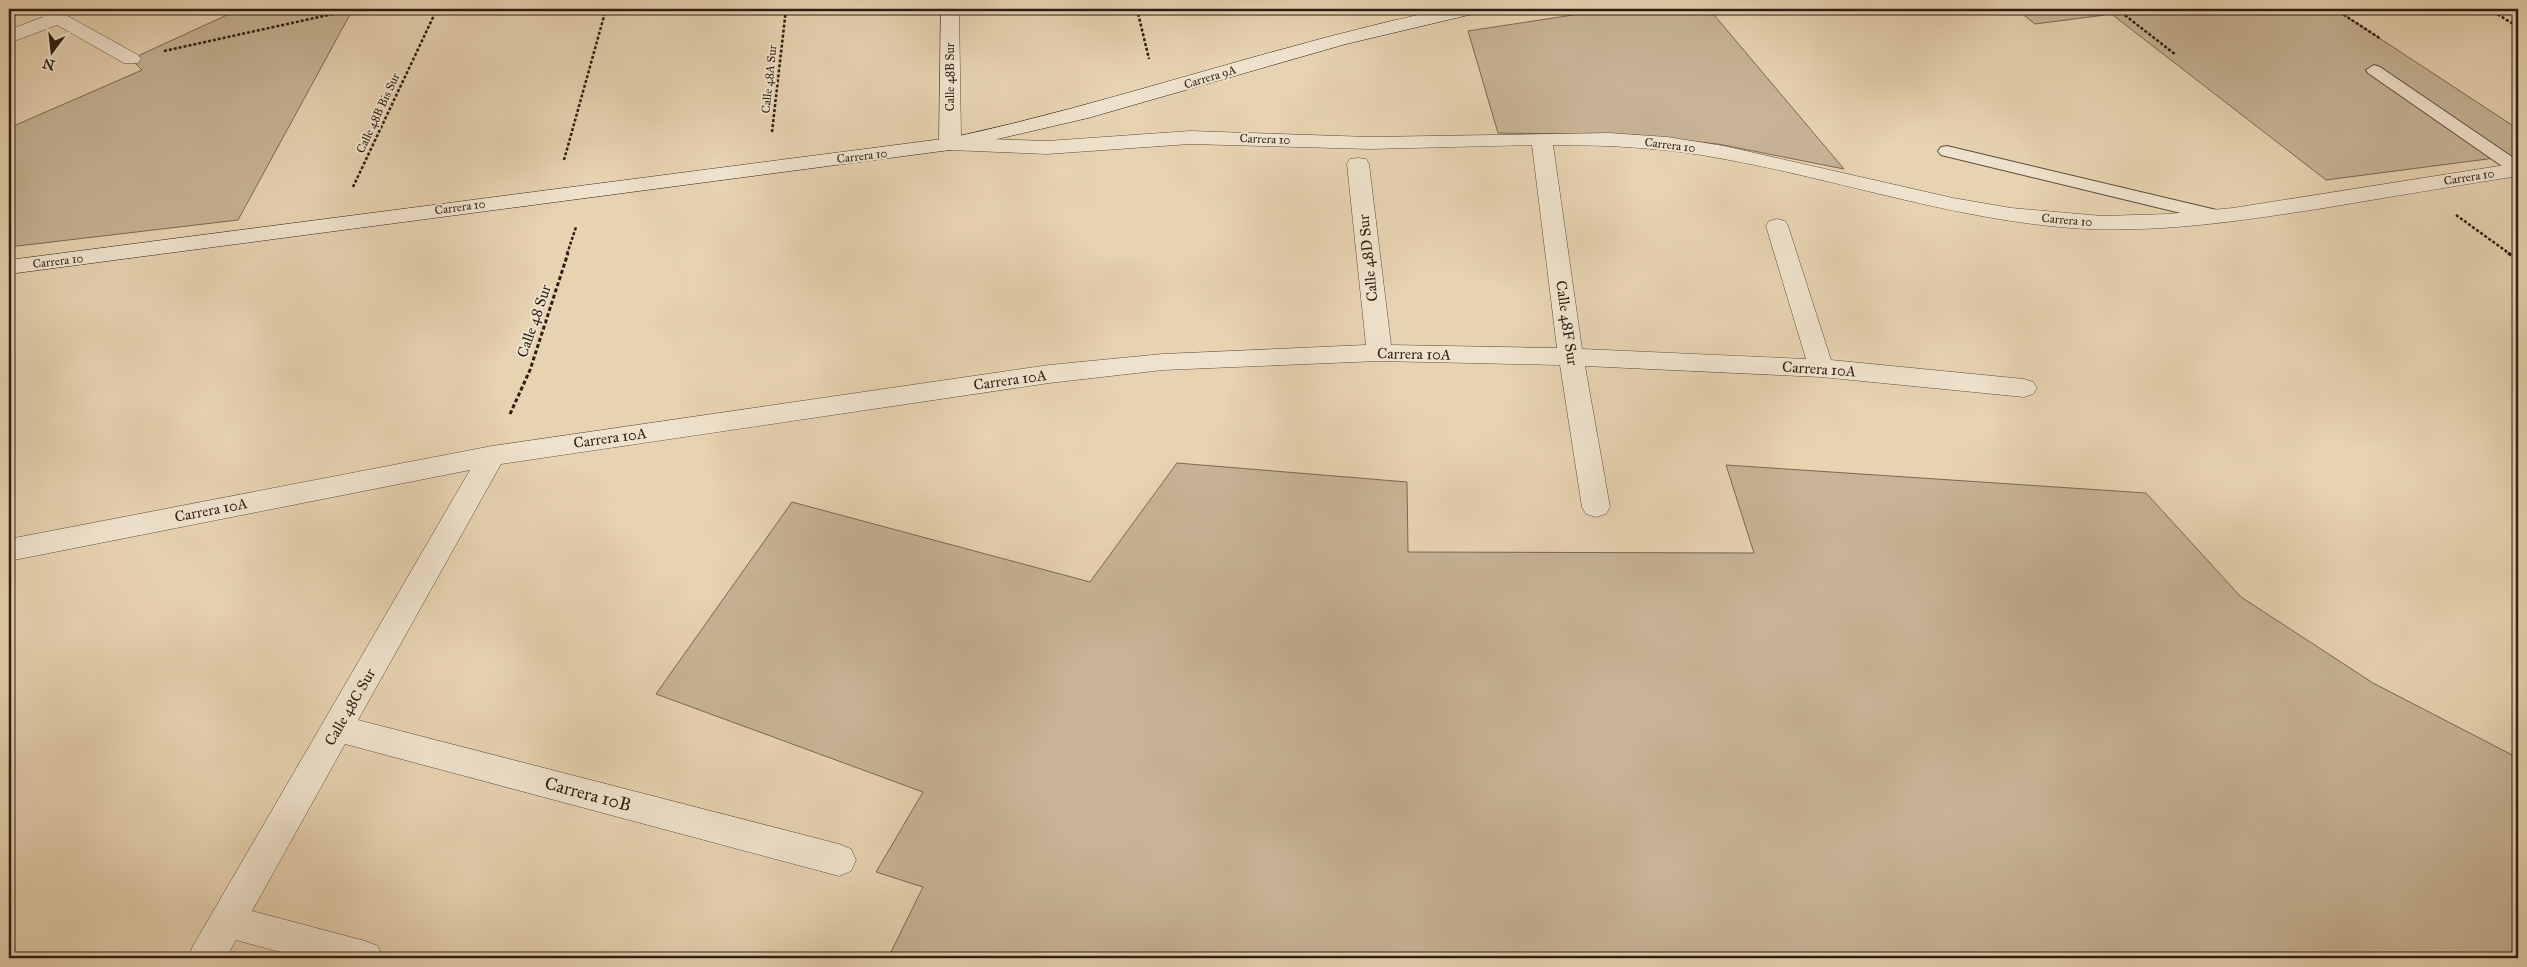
<svg xmlns="http://www.w3.org/2000/svg" width="2527" height="967" font-family="'IM FELL Great Primer',serif">
  <rect width="100%" height="100%" fill="#e7d2b1"/>
  <filter id="stains"><feTurbulence type="fractalNoise" baseFrequency=".004" numOctaves="4"/><feColorMatrix values="0 0 0 0 .2 0 0 0 0 .09 0 0 0 0 .02 0 0 0 .5 -.17"/></filter>
  <radialGradient id="worn" r=".72"><stop offset=".6" stop-color="#630" stop-opacity="0"/><stop offset="1" stop-color="#630" stop-opacity=".3"/></radialGradient>
  <path fill="#c7b396" stroke="#7a6854" d="M 240,9 L 353,9 L 238,220 L 9,247 L 9,128 L 142,70 L 131,59 Z
    M 1612,9 L 1709,9 L 1844,169 L 1718,144 L 1635,135 L 1498,133 L 1468,31 Z
    M 2016,9 L 2097,9 L 2105,15 L 2035,24 Z
    M 2105,9 L 2335,9 L 2518,129 L 2518,155 L 2326,180 Z
    M 1177,463 L 1407,482 L 1408,552 L 1754,553 L 1726,465 L 2146,493 L 2241,597 L 2373,683 L 2518,758 L 2518,958 L 888,958 L 923,887 L 876,872 L 923,792 L 656,694 L 792,502 L 1090,582 Z"/>
  <g fill="none" stroke-linecap="round" stroke-linejoin="round">
    <defs>
      <path id="lane" d="M 2374,65 L 2380,67 L 2518,161 L 2518,174 L 2512,173 L 2368,73 L 2366,70 Z
        M 1947,146 L 2225,212 L 2227,216 L 2225,220 L 2218,222 L 1941,155 L 1938,151 L 1941,147 Z"/>
      <path id="street" d="M 33,9 L 55,9 L 138,55 L 141,59 L 138,63 L 124,63 L 57,25 L 9,43 L 9,30 L 43,17 Z
        M 941,9 L 959,9 L 961,138 L 1047,141 L 1190,131 L 1370,137 L 1609,133 L 1667,137 L 1724,146 L 1953,198 L 2011,208 L 2102,216 L 2168,214 L 2233,208 L 2518,163 L 2518,176 C 2454,186 2389,197 2324,208 C 2240,221 2156,234 2071,228 C 1953,219 1840,180 1724,159 C 1668,148 1611,145 1553,145 L 1582,349 L 1806,359 L 1766,226 L 1769,221 L 1777,219 L 1785,221 L 1788,226 L 1831,360 L 2024,379 L 2033,382 L 2037,388 L 2033,394 L 2024,397 L 1821,377 L 1585,366 L 1610,507 L 1606,514 L 1596,517 L 1586,514 L 1582,507 L 1560,365 L 1379,361 L 1163,370 L 1049,383 L 501,464 L 358,720 L 839,844 L 851,849 L 856,860 L 851,871 L 839,876 L 345,744 L 252,911 L 365,941 L 378,946 L 383,958 L 302,958 L 236,940 L 226,958 L 188,958 L 193,946 L 470,470 L 9,561 L 9,539 L 492,446 L 1049,365 L 1163,354 L 1366,345 L 1347,164 L 1350,159 L 1358,158 L 1366,159 L 1369,164 L 1391,345 L 1557,348 L 1532,145 L 1370,149 L 1190,144 L 1047,154 L 950,150 L 942,149 L 939,144 Z"/>
      <path id="secondary" d="M 1445,9 L 1479,9 L 1477,13 L 1346,44 L 1088,118 L 950,150 L 9,274 L 9,260 L 950,138 C 1117,102 1278,44 1445,9 Z"/>
    </defs>
    <use href="#lane" stroke="#5c4b39" stroke-width="2"/>
    <use href="#street" stroke="#5c4b39" stroke-width="1"/>
    <use href="#secondary" stroke="#2d1e11" stroke-width="1"/>
    <path stroke="#2d1e11" stroke-width="2.5" stroke-dasharray="3 2" stroke-linecap="butt" d="M 333,9 L 341,12
      M 1137,9 L 1149,59
      M 2117,9 L 2176,55
      M 2335,9 L 2381,39
      M 2489,9 L 2518,27
      M 164,51 L 342,12 L 384,9
      M 772,132 L 786,9
      M 564,160 L 606,9
      M 353,187 L 437,9
      M 2456,215 L 2510,254
      M 567,254 L 576,227"/>
    <path stroke="#2d1e11" stroke-width="3" stroke-dasharray="4 2.5" stroke-linecap="butt" d="M 2508,253 L 2518,260
      M 510,414 L 530,370 L 568,253"/>
    <use href="#lane" fill="#efe2cc" fill-rule="evenodd"/>
    <use href="#street" fill="#efe2cc" fill-rule="evenodd"/>
    <use href="#secondary" fill="#efe2cc" fill-rule="evenodd"/>
  </g>
  <g text-anchor="middle" dominant-baseline="central" stroke-width="4" stroke-linejoin="round" paint-order="stroke">
    <g font-size="12" fill="#2d1e11" stroke="#efe2cc">
      <text transform="translate(950 77) rotate(-90)">Calle 48B Sur</text>
      <text transform="translate(1210 77) rotate(-17)">Carrera 9A</text>
      <text transform="translate(769 79) rotate(-84)">Calle 48A Sur</text>
      <text transform="translate(378 113) rotate(-65)">Calle 48B Bis Sur</text>
      <text transform="translate(1265 139) rotate(2)">Carrera 10</text>
      <text transform="translate(1670 145) rotate(7)">Carrera 10</text>
      <text transform="translate(862 156) rotate(-7)">Carrera 10</text>
      <text transform="translate(2469 177) rotate(-9)">Carrera 10</text>
      <text transform="translate(460 207) rotate(-8)">Carrera 10</text>
      <text transform="translate(2067 220) rotate(5)">Carrera 10</text>
      <text transform="translate(58 261) rotate(-7)">Carrera 10</text>
    </g>
    <g font-size="15" fill="#2d1e11" stroke="#efe2cc">
      <text transform="translate(1368 258) rotate(-96)">Calle 48D Sur</text>
      <text transform="translate(534 321) rotate(-71)">Calle 48 Sur</text>
      <text transform="translate(1567 323) rotate(82)">Calle 48F Sur</text>
      <text transform="translate(1414 354) rotate(1)">Carrera 10A</text>
      <text transform="translate(1819 369) rotate(4)">Carrera 10A</text>
      <text transform="translate(1010 380) rotate(-8)">Carrera 10A</text>
      <text transform="translate(610 438) rotate(-8)">Carrera 10A</text>
      <text transform="translate(211 510) rotate(-11)">Carrera 10A</text>
      <text transform="translate(350 707) rotate(-60)">Calle 48C Sur</text>
    </g>
    <g font-size="18" fill="#2d1e11" stroke="#efe2cc">
      <text transform="translate(588 794) rotate(15)">Carrera 10B</text>
    </g>
  </g>
  <rect width="2527" height="967" fill="none" stroke="#e7d2b1" stroke-width="30"/>
  <rect x="10" y="10" width="2507" height="947" fill="none" stroke="#2d1e11" stroke-width="2.5"/>
  <rect x="15" y="15" width="2497" height="937" fill="none" stroke="#2d1e11"/>
  <g transform="translate(52 52) rotate(195)" stroke="#efe2cc" stroke-width="4" paint-order="stroke">
  <path d="M0-4L9 19L0 12L-9 19Z" fill="#2d1e11"/>
  <text y="-8" font-size="14" font-weight="bold" text-anchor="middle" fill="#2d1e11">N</text>
  </g>
  <rect width="100%" height="100%" filter="url(#stains)"/>
  <rect width="100%" height="100%" fill="url(#worn)"/>
</svg>
